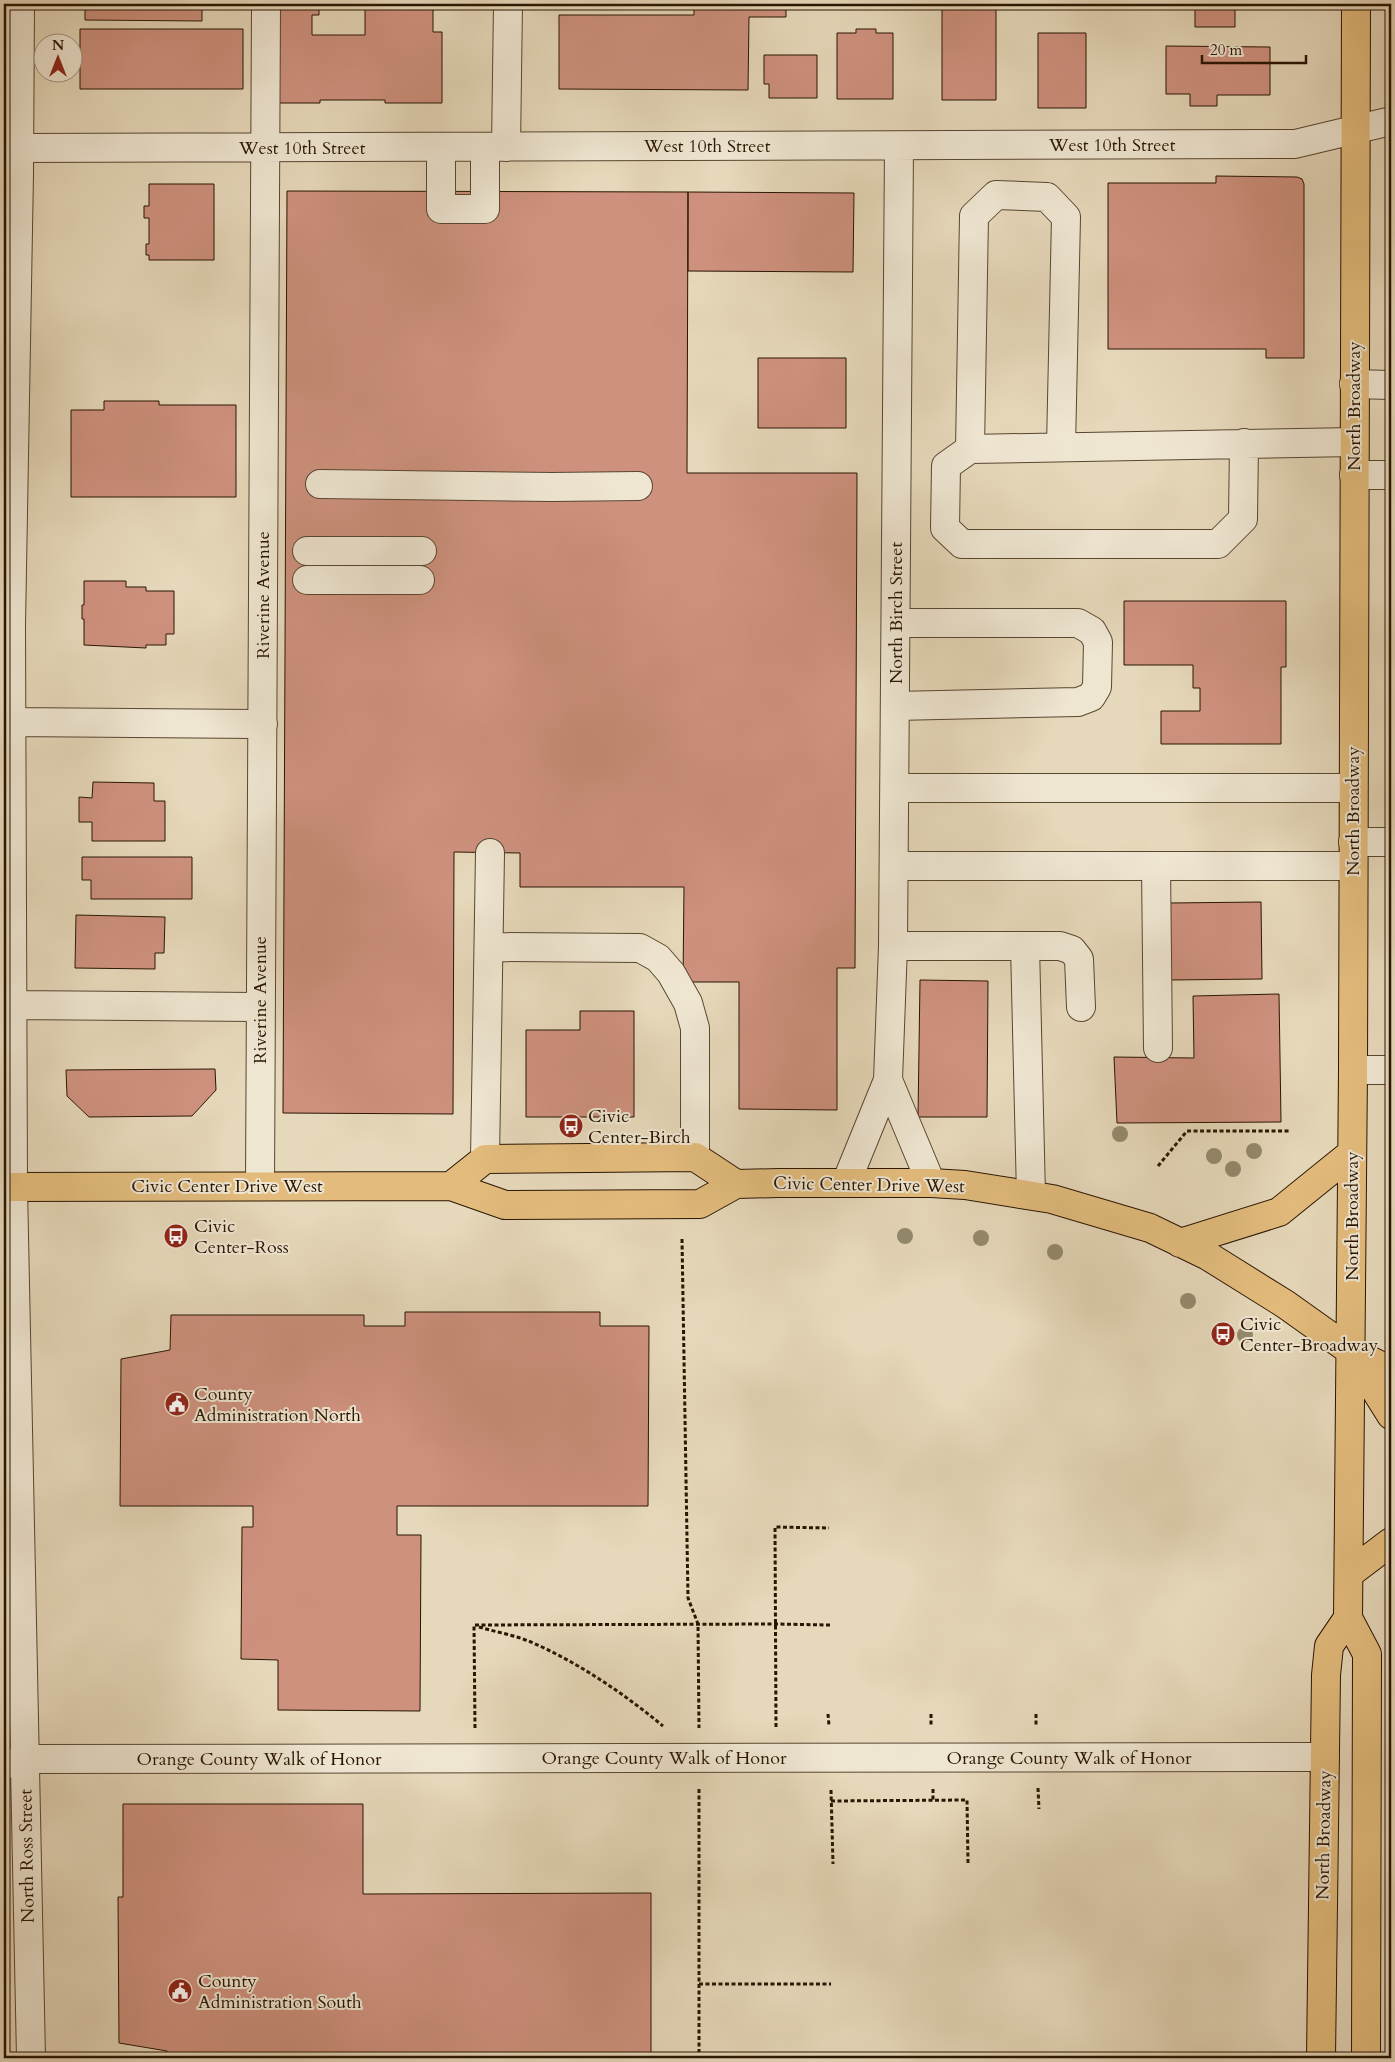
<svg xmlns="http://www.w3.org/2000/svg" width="1395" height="2062" font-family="Cardo,serif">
  <rect width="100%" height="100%" fill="#e6d8ba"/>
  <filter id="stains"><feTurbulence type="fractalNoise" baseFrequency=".004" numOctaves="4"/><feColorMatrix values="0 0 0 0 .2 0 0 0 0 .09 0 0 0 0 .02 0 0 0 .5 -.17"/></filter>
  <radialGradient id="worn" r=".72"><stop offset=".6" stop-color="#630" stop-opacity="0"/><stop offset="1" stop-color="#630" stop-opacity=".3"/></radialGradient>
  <path fill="#ce917e" stroke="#291502" d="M 85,4 L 202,4 L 202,21 L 85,20 Z
    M 269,4 L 319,4 L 319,15 L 312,15 L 312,35 L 365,35 L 365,4 L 433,4 L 433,32 L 442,32 L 442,103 L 385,103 L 385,100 L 320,100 L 320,103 L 269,103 Z
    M 694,4 L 794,4 L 794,7 L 786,7 L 786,17 L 749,17 L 748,90 L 559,89 L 559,15 L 694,15 Z
    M 942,4 L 1000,4 L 1000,9 L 996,9 L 996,100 L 942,100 Z
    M 1165,4 L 1235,4 L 1235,27 L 1195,27 L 1195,6 L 1165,6 Z
    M 80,29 L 243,29 L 243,89 L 80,89 Z
    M 856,29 L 876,29 L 876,33 L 893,33 L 893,99 L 837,99 L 837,33 L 856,33 Z
    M 1038,33 L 1086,33 L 1086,108 L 1038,108 Z
    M 1166,46 L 1270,47 L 1270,95 L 1217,95 L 1217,106 L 1190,106 L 1190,94 L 1166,94 Z
    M 764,55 L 817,55 L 817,98 L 769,98 L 769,84 L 764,84 Z
    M 1216,176 L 1297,177 L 1302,179 L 1304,184 L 1304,358 L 1266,358 L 1266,349 L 1108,349 L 1108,183 L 1216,183 Z
    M 149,184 L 214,184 L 214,260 L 149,260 L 149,255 L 146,255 L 146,244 L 149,244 L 149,218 L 144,218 L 144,206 L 149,206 Z
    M 287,191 L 688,192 L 687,473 L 857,473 L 855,968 L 837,968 L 837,1110 L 739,1109 L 739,982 L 683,982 L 684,887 L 520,887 L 520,853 L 454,852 L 453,1114 L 283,1113 Z
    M 688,192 L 854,193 L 853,272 L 688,271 Z
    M 758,358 L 846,358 L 846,428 L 758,428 Z
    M 104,401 L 159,401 L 159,405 L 236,405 L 236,497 L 71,497 L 71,410 L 104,410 Z
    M 84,581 L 126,581 L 126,587 L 146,587 L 146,591 L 174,591 L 174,634 L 166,634 L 166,645 L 146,645 L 146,648 L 84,645 L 84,619 L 82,619 L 82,605 L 84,605 Z
    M 1124,601 L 1286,601 L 1286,667 L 1281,667 L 1281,744 L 1161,744 L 1161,711 L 1200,711 L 1200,688 L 1193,688 L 1193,665 L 1124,665 Z
    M 93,782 L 154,783 L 154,801 L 165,801 L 165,841 L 92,841 L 92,822 L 79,822 L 79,797 L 92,798 Z
    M 82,857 L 192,857 L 192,899 L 91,899 L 91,880 L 82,880 Z
    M 1261,902 L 1262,979 L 1170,980 L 1169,903 Z
    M 76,915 L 165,917 L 164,953 L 155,953 L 155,969 L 75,968 Z
    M 920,980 L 988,981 L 987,1117 L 918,1117 Z
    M 1279,994 L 1281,1122 L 1117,1123 L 1114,1057 L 1194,1058 L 1193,996 Z
    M 580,1011 L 634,1011 L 634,1117 L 526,1117 L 526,1030 L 580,1030 Z
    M 215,1069 L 216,1090 L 192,1116 L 89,1117 L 67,1096 L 66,1070 Z
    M 405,1312 L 600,1312 L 600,1326 L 649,1326 L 648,1506 L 397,1506 L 397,1535 L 421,1535 L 420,1711 L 278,1710 L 278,1660 L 241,1659 L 242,1527 L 253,1527 L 253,1506 L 120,1506 L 121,1359 L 170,1350 L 171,1315 L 364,1315 L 364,1326 L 405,1326 Z
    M 123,1804 L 363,1804 L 363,1894 L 651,1893 L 651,2058 L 167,2058 L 167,2051 L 119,2043 L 118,1897 L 123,1897 Z"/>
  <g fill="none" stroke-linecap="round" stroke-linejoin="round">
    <defs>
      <path id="minor" d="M 20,4 L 19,173 L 11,625 L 13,1187 L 31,2058
        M 441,147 L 441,209 L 485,209 L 485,147
        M 506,147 L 508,4
        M 19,148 L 1295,144 L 1391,121
        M 1354,384 L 1391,385
        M 1244,443 L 1243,519 L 1218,544 L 962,544 L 945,528 L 946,466 L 970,449 C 1098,446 1226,444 1354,442
        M 970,449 L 974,216 L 996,195 L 1047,197 L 1066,217 L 1061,447
        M 1354,475 L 1391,475
        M 320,484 L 552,487 L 638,486
        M 307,551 L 422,551
        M 307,580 L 420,580
        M 895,706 L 1078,702 L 1091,697 L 1097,687 L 1098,642 L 1092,631 L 1078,623 L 896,623
        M 12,722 L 263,724
        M 895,788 L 1353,788
        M 1353,842 L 1391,842
        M 894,866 L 1353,866
        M 1156,866 L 1158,1048
        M 893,946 L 1025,946 L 1031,1195
        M 1025,946 L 1060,946 L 1072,950 L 1079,959 L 1081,1007
        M 490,947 L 640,948 L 658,958 L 671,973 L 688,1003 L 695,1028 L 695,1157
        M 13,1005 L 260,1007
        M 1353,1070 L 1391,1070
        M 888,1080 L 931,1183
        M 485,1159 L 490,853
        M 846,1183 L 888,1080 L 893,946 L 899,146
        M 260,1185 L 266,4
        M 4,1765 L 25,1759 L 1325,1757"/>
      <path id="major" d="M 1356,4 L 1353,1070 L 1348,1618 L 1367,1654 L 1366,2058
        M 451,1186 L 485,1159 L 695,1157 L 736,1184
        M 4,1187 L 451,1186 L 505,1205 L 700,1204 L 736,1184 L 778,1183 L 931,1183 L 965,1185 L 1052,1199 L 1150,1228 L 1208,1256 L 1285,1304 L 1351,1351 L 1391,1371
        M 1180,1243 L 1279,1212 L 1352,1153
        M 1351,1351 L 1391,1415
        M 1350,1573 L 1391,1542
        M 1321,2058 L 1326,1675 L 1329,1646 L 1348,1618"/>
    </defs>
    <use href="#minor" stroke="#584630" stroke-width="30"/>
    <use href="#major" stroke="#291502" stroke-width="30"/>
    <path stroke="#291502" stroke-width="3" stroke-dasharray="4 2.5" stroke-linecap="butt" d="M 1158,1166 L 1187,1131 L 1291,1131
      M 682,1239 L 688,1598 L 698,1624 L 699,1728
      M 479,1627 C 496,1632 514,1635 531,1642 C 579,1663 623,1693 663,1726
      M 828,1714 L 829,1726
      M 931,1714 L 931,1725
      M 1036,1714 L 1036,1726
      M 776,1727 L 775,1527 L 829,1528
      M 475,1728 L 474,1625 L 775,1624 L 830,1625
      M 1038,1788 L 1039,1809
      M 699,1789 L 699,2058
      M 933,1789 L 933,1801
      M 831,1790 L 833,1864
      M 831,1801 L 967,1800 L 968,1863
      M 699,1984 L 831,1984"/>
    <use href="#minor" stroke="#efe6d2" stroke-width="28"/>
    <use href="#major" stroke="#e3bc7d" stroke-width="28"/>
  </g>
  <g fill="#94896d">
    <circle cx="1120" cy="1134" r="8"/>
    <circle cx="1254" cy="1151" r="8"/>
    <circle cx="1214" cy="1156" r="8"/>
    <circle cx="1233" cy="1169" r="8"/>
    <circle cx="905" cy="1236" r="8"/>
    <circle cx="981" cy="1238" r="8"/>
    <circle cx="1055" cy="1252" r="8"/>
    <circle cx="1188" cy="1301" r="8"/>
    <circle cx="1245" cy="1335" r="8"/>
  </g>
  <defs>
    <symbol id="bus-disc" viewBox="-11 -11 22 22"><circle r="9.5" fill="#8f2418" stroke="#efe6d2"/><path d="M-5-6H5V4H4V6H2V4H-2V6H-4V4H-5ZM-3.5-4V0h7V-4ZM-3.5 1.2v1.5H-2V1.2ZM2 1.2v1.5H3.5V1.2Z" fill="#fff"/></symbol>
    <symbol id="civic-disc" viewBox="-11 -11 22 22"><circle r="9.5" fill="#8f2418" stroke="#efe6d2"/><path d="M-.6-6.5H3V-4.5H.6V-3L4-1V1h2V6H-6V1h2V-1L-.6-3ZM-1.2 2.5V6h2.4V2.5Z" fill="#fff"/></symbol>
  </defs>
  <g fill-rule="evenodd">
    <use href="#bus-disc" x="557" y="1112" width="28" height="28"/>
    <use href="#bus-disc" x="162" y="1222" width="28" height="28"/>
    <use href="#bus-disc" x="1209" y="1320" width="28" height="28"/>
    <use href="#civic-disc" x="163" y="1390" width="28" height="28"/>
    <use href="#civic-disc" x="166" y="1977" width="28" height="28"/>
  </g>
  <g text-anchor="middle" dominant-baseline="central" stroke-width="4" stroke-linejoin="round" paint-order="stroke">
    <g font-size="18" fill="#291502" stroke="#efe6d2">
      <text x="1112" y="145">West 10th Street</text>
      <text x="707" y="146">West 10th Street</text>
      <text x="302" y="148">West 10th Street</text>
      <text transform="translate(1354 406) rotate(-90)">North Broadway</text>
      <text transform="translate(263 595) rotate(-90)">Riverine Avenue</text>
      <text transform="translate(896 613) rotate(-90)">North Birch Street</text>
      <text transform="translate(1353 811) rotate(-90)">North Broadway</text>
      <text transform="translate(260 1000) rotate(-90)">Riverine Avenue</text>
      <text transform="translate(869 1185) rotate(1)">Civic Center Drive West</text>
      <text x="227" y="1186">Civic Center Drive West</text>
      <text transform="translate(1352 1216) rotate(-90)">North Broadway</text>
      <text x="664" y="1758">Orange County Walk of Honor</text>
      <text x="1069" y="1758">Orange County Walk of Honor</text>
      <text x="259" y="1759">Orange County Walk of Honor</text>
      <text transform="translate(1324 1835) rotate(-89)">North Broadway</text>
      <text transform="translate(27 1856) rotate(-91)">North Ross Street</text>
    </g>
    <g font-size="18" fill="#291502" stroke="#efe6d2" text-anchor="start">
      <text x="588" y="1116">Civic<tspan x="588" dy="21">Center-Birch</tspan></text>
      <text x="194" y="1226">Civic<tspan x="194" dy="21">Center-Ross</tspan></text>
      <text x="1240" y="1324">Civic<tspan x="1240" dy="21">Center-Broadway</tspan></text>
      <text x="194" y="1394">County<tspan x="194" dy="21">Administration North</tspan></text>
      <text x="198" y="1981">County<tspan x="198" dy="21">Administration South</tspan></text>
    </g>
  </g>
  <rect width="1395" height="2062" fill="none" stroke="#e6d8ba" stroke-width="20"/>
  <rect x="5" y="5" width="1385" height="2052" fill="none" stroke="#291502" stroke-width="2.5"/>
  <rect x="10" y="10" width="1375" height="2042" fill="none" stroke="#291502"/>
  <g transform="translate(58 58)"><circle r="24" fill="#efe6d2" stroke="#a0927f"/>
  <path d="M0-4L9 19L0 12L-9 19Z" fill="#8f2418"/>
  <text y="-8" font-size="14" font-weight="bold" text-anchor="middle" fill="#291502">N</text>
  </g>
  <path d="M1202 55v8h104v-8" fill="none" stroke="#291502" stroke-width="2.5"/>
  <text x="1210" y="55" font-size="15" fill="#291502" stroke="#efe6d2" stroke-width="4" paint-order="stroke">20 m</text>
  <rect width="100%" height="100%" filter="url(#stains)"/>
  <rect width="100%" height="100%" fill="url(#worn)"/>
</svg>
